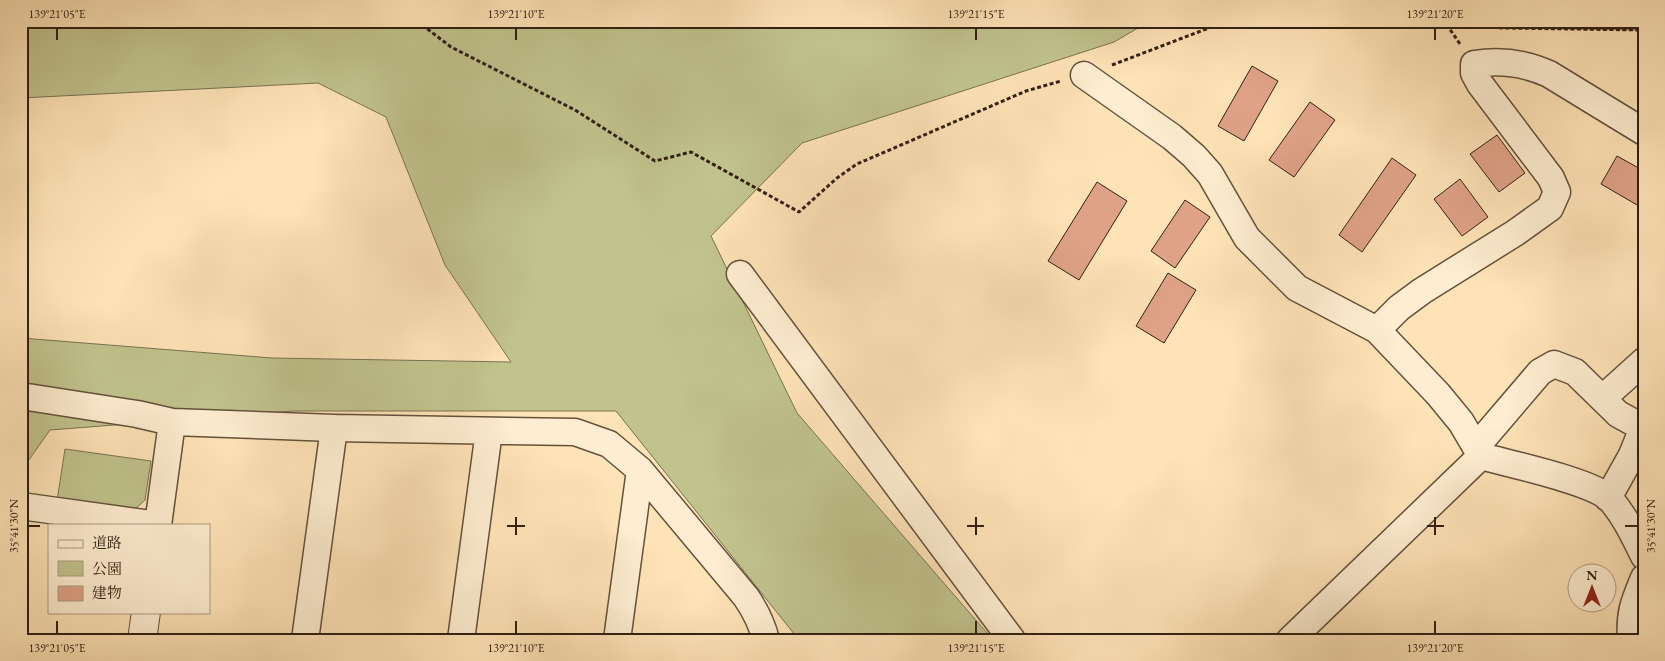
<svg xmlns="http://www.w3.org/2000/svg" width="1665" height="661" font-family="'EB Garamond','Noto Serif JP',serif">
  <rect width="100%" height="100%" fill="#fee3b7"/>
  <filter id="stains"><feTurbulence type="fractalNoise" baseFrequency=".004" numOctaves="4"/><feColorMatrix values="0 0 0 0 .2 0 0 0 0 .09 0 0 0 0 .02 0 0 0 .5 -.17"/></filter>
  <radialGradient id="worn" r=".72"><stop offset=".6" stop-color="#630" stop-opacity="0"/><stop offset="1" stop-color="#630" stop-opacity=".3"/></radialGradient>
  <path fill="#c1c38d" stroke="#797250" d="M 21,21 L 1150,21 L 1114,42 L 802,143 L 711,236 L 797,413 L 993,640 L 799,640 L 616,411 L 294,411 L 50,430 L 21,471 L 21,338 L 272,358 L 511,362 L 445,265 L 386,117 L 318,83 L 21,98 Z
    M 1441,21 L 1644,21 L 1644,30 L 1504,28 L 1447,25 Z
    M 65,449 L 151,461 L 145,500 L 132,512 L 57,501 Z"/>
  <path fill="#dfa286" stroke="#312012" d="M 1252,66 L 1278,81 L 1244,141 L 1218,126 Z
    M 1310,102 L 1335,120 L 1294,177 L 1269,160 Z
    M 1497,135 L 1525,173 L 1499,192 L 1470,154 Z
    M 1617,156 L 1644,171 L 1644,209 L 1601,184 Z
    M 1392,158 L 1416,175 L 1362,252 L 1339,235 Z
    M 1460,179 L 1488,217 L 1462,236 L 1434,199 Z
    M 1097,182 L 1127,201 L 1079,280 L 1048,261 Z
    M 1185,200 L 1210,217 L 1175,268 L 1151,251 Z
    M 1168,273 L 1196,290 L 1164,343 L 1136,326 Z"/>
  <g fill="none" stroke-linecap="round" stroke-linejoin="round">
    <defs>
      <path id="minor" d="M 1084,75 L 1172,137 L 1194,156 L 1210,174 L 1247,238 L 1297,288 L 1377,330 L 1438,394 L 1461,422 L 1481,456 C 1509,464 1592,481 1610,499 C 1625,516 1634,536 1644,556
        M 740,274 L 1012,640
        M 1377,330 L 1399,308 L 1422,291 L 1515,233 L 1550,208 L 1557,192 L 1551,178 L 1480,84 L 1474,73 L 1474,64 C 1500,60 1525,63 1549,74 L 1644,132
        M 21,396 L 137,414 L 172,422 L 334,428 L 575,432 L 609,444 L 640,470 L 746,597 C 755,610 762,624 766,640
        M 1603,398 L 1644,361
        M 1476,447 L 1540,372 L 1554,364 L 1575,372 L 1618,414 L 1638,425 L 1641,433 L 1632,455 L 1608,498
        M 21,506 L 158,525 L 172,422
        M 305,640 L 334,428
        M 461,640 L 489,431
        M 617,640 L 640,470
        M 1290,640 L 1481,456
        M 1631,640 C 1629,613 1634,602 1644,578"/>
      <path id="tertiary" d="M 142,640 L 146,612"/>
    </defs>
    <use href="#minor" stroke="#64513b" stroke-width="29"/>
    <use href="#tertiary" stroke="#64513b" stroke-width="30"/>
    <path stroke="#312012" stroke-width="3" stroke-dasharray="4 2.5" stroke-linecap="butt" d="M 417,21 L 451,47 L 575,110 L 655,161 L 691,152 L 799,212 L 837,178 L 857,164 L 1026,91 L 1061,81
      M 1441,21 L 1447,25 L 1460,44
      M 1447,25 L 1504,28 L 1644,30
      M 1112,65 L 1227,21"/>
    <use href="#minor" stroke="#feedd0" stroke-width="26"/>
    <use href="#tertiary" stroke="#feedd0" stroke-width="28"/>
  </g>
  <path fill="none" stroke="#312012" stroke-width="2" d="M 57,28 L 57,40M 516,28 L 516,40M 976,28 L 976,40M 1435,28 L 1435,40M 516,517 L 516,535M 976,517 L 976,535M 1435,517 L 1435,535M 28,526 L 40,526M 507,526 L 525,526M 967,526 L 984,526M 1427,526 L 1444,526M 1625,526 L 1638,526M 57,621 L 57,634M 516,621 L 516,634M 976,621 L 976,634M 1435,621 L 1435,634"/>
  <rect width="1665" height="661" fill="none" stroke="#fee3b7" stroke-width="55"/>
  <rect x="48" y="524" width="162" height="90" fill="#feedd0" stroke="#ac9b84"/>
  <rect x="58" y="540" width="25" height="8" fill="#feedd0" stroke="#ac9b84"/>
  <text x="92" y="548" font-size="15" fill="#312012">道路</text>
  <rect x="58" y="561" width="25" height="15" fill="#c1c38d" stroke="#ac9b84"/>
  <text x="92" y="574" font-size="15" fill="#312012">公園</text>
  <rect x="58" y="586" width="25" height="15" fill="#dfa286" stroke="#ac9b84"/>
  <text x="92" y="598" font-size="15" fill="#312012">建物</text>
  <g transform="translate(1592 588)"><circle r="24" fill="#feedd0" stroke="#ac9b84"/>
  <path d="M0-4L9 19L0 12L-9 19Z" fill="#8f2418"/>
  <text y="-8" font-size="14" font-weight="bold" text-anchor="middle" fill="#312012">N</text>
  </g>
  <rect x="28" y="28" width="1610" height="606" fill="none" stroke="#312012" stroke-width="2"/>
  <g font-size="12" text-anchor="middle" fill="#312012">
    <text x="57" y="18">139°21'05"E</text>
    <text x="516" y="18">139°21'10"E</text>
    <text x="976" y="18">139°21'15"E</text>
    <text x="1435" y="18">139°21'20"E</text>
    <text transform="translate(14 526) rotate(-90)" y="4">35°41'30"N</text>
    <text transform="translate(1651 526) rotate(-90)" y="4">35°41'30"N</text>
    <text x="57" y="652">139°21'05"E</text>
    <text x="516" y="652">139°21'10"E</text>
    <text x="976" y="652">139°21'15"E</text>
    <text x="1435" y="652">139°21'20"E</text>
  </g>
  <rect width="100%" height="100%" filter="url(#stains)"/>
  <rect width="100%" height="100%" fill="url(#worn)"/>
</svg>
